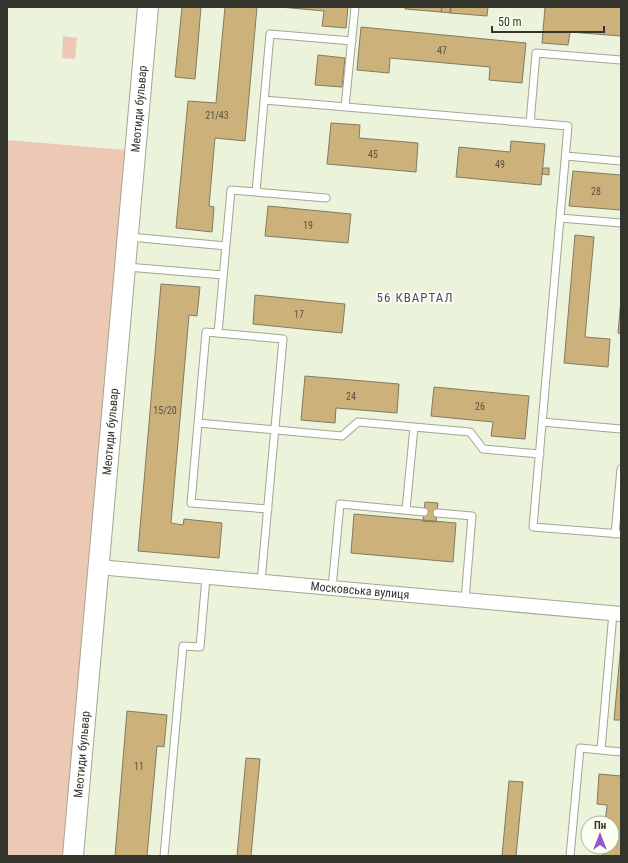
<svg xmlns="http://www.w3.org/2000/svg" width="628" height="863" font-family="'Roboto Condensed',sans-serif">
  <rect width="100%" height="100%" fill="#ecf3db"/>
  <path fill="#edc8b5" d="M 63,36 L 77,38 L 75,59 L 62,58 Z
    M 7,140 L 126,150 L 64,856 L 7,856 Z"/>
  <path fill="#ccb17b" stroke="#837964" d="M 182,7 L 201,7 L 195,79 L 175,77 Z
    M 225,7 L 257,7 L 245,141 L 215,138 L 209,206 L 214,207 L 212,232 L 176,228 L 188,101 L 216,103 Z
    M 280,7 L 348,7 L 346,28 L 322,26 L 324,11 Z
    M 405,7 L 442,7 L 441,12 L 405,9 Z
    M 442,7 L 451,7 L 450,13 L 441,12 Z
    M 451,7 L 488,7 L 487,16 L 450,13 Z
    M 545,7 L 621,7 L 621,36 L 570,32 L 568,45 L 542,43 Z
    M 361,27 L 526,43 L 522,83 L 489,80 L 490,67 L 390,58 L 389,73 L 357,70 Z
    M 318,55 L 345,58 L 342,87 L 315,85 Z
    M 331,123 L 360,125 L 359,138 L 418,143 L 416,172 L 327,164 Z
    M 511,141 L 545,144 L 541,185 L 456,177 L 459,147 L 510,152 Z
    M 543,168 L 549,168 L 549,175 L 542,174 Z
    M 573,171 L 621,175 L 621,210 L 569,206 Z
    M 268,206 L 351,214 L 348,243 L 265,236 Z
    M 575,235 L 594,237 L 585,337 L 610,339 L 608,367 L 564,363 Z
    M 161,284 L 200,287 L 197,316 L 189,315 L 171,523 L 183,525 L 184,519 L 222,523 L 219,558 L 138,551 Z
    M 255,295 L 345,304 L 342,333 L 253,324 Z
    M 621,300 L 621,334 L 618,333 Z
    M 305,376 L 399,384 L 397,413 L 336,408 L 335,423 L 301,420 Z
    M 434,387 L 529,396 L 525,439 L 491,436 L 493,422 L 431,416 Z
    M 425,502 L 438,503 L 436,522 L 423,521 Z
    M 354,514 L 456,523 L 453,562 L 351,553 Z
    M 621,644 L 621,720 L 614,720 Z
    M 127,711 L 167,715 L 164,747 L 157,746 L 147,856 L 115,856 Z
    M 246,758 L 260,759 L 251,856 L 237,856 Z
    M 599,774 L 621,776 L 621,856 L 603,856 L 603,847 L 612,847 L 612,823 L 605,823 L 607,805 L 597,804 Z
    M 509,781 L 523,782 L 516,856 L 502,856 Z"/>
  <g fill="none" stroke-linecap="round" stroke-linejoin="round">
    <defs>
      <path id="lane" d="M 264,100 L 568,126 L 533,527 L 621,534
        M 345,107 L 355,7
        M 530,123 L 536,53 L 621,60
        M 566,156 L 621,161
        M 256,192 L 270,34 L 352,41
        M 560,218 L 621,223
        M 130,237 L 226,246
        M 127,267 L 223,275
        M 218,333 L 231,190 L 326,198
        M 542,422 L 621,429
        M 198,423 L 342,436 L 358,422 L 470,432 L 483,449 L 540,454
        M 406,510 L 414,427
        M 437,513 L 472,516 L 465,600
        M 615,534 L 621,469
        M 261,582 L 283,339 L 206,332 L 191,503 L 268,509
        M 332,588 L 340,504 L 424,512
        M 601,750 L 613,613
        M 164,856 L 183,646 L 200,647 L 206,577
        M 570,856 L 580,748 L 621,752"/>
      <g id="street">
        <path id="s1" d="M 98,567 L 621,614"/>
      </g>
      <g id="secondary">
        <path id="s2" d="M 73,856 L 148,7"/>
      </g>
    </defs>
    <use href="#lane" stroke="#a1a790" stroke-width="9"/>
    <use href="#street" stroke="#a1a790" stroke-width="16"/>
    <use href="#secondary" stroke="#a1a790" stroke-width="22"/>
    <use href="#lane" stroke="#fff" stroke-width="7"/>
    <use href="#street" stroke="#fff" stroke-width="14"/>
    <use href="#secondary" stroke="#fff" stroke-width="20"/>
  </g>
  <g text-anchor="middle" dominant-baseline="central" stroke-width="4" stroke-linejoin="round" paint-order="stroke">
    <g font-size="10" fill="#595440">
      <text x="442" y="50">47</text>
      <text x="217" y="115">21/43</text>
      <text x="373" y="154">45</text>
      <text x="500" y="164">49</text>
      <text x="596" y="191">28</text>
      <text x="308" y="225">19</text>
      <text x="299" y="314">17</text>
      <text x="351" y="396">24</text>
      <text x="480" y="406">26</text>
      <text x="165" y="410">15/20</text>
      <text x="139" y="766">11</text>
    </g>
    <g font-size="12" fill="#33352c" stroke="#fbfff0">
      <text stroke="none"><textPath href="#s2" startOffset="750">Меотиди бульвар</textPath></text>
      <text stroke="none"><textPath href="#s2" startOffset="426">Меотиди бульвар</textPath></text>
      <text stroke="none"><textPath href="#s1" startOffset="263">Московська вулиця</textPath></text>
      <text stroke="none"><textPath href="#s2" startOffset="102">Меотиди бульвар</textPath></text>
    </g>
    <g font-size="13" letter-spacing="1" fill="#5e417d" stroke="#fbfff0">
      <text x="415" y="297">56 КВАРТАЛ</text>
    </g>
  </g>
  <rect width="628" height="863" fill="none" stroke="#33352c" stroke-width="16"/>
  <g transform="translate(600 835)"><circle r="19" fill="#fbfff0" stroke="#abaea2"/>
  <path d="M0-3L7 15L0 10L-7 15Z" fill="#9457ce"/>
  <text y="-6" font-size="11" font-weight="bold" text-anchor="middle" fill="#33352c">Пн</text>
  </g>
  <path d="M492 26v6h112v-6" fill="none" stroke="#33352c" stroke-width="2"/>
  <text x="498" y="26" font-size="12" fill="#33352c" stroke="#fbfff0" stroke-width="3" paint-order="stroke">50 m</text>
</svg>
